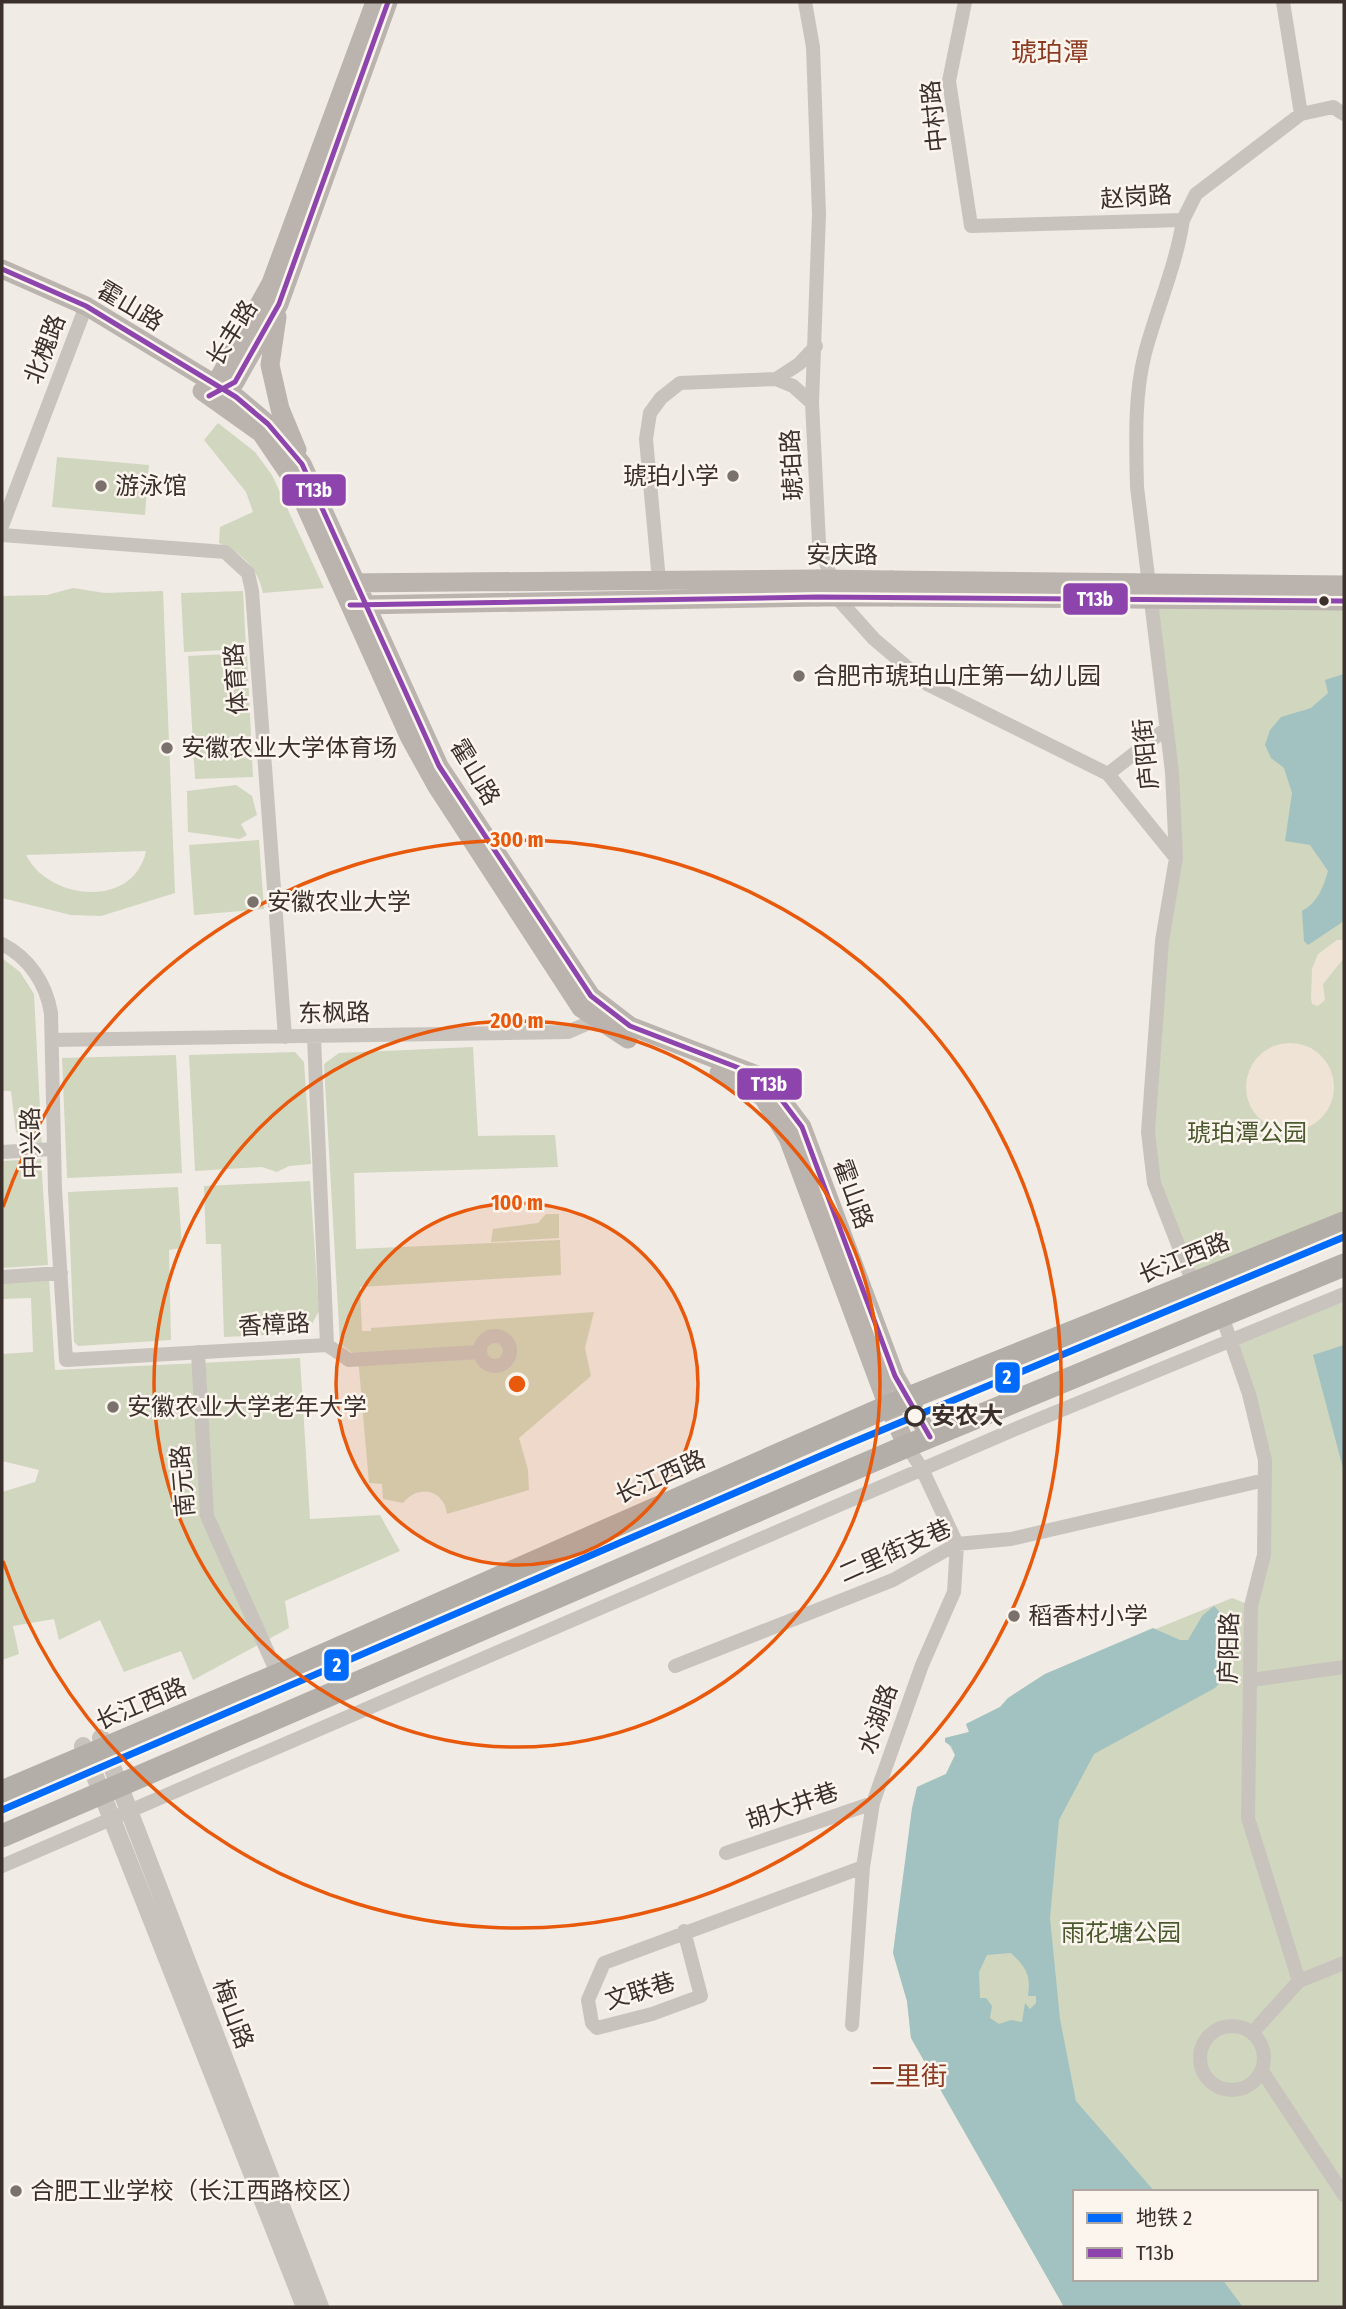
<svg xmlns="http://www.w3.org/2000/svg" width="1346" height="2309" font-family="'Fira Sans Condensed','Noto Sans SC',sans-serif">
  <rect width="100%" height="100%" fill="#f0ebe5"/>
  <path fill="#d1d6bf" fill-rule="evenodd" d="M 218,423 L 255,452 L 272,475 L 324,588 L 263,593 C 257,567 243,554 219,543 L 220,527 L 253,512 L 246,492 L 204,440 Z
    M 57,457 L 149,465 L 145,515 L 52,507 Z
    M 73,588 L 105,593 L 163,591 L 175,893 L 101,916 L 71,915 L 2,898 L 2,596 L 47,595 ZM 146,851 C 134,909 49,901 26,855 Z
    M 243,591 L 246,649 L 184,652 L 181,593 Z
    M 1151,599 L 1344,601 L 1344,1212 L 1190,1276 L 1154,1183 L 1148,1132 L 1176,858 Z
    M 247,653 L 253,777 L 195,779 L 188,656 Z
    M 236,785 L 252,796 L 257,815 L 241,824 L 247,835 L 240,839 L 188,832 L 187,791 Z
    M 259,840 L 264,909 L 194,915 L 189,845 Z
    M 2,958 L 20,972 L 34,994 L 42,1148 L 27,1148 L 16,1132 L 11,1091 L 2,1091 Z
    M 473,1047 L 478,1136 L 555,1135 L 558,1167 L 354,1173 L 356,1249 L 560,1240 L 561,1275 L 360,1287 L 362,1331 L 371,1331 L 371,1328 L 594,1312 L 585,1348 L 591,1376 L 519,1438 L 528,1470 L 529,1490 L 447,1514 C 444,1489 418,1484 403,1503 L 383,1499 L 382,1484 L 369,1483 L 358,1357 L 340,1344 L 324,1064 L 339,1053 Z
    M 295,1052 L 304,1062 L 311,1164 L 289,1166 L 277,1172 L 262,1167 L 195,1171 L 189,1055 Z
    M 176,1055 L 182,1173 L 67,1178 L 62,1058 Z
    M 41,1159 L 48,1265 L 2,1268 L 2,1161 Z
    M 310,1181 L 319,1311 L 307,1333 L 224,1337 L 221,1244 L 206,1244 L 204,1186 Z
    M 178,1187 L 182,1248 L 169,1250 L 171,1340 L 78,1346 L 74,1342 L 68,1192 Z
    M 546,1214 L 559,1214 L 559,1238 L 491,1242 L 493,1229 L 538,1223 Z
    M 49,1278 L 55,1370 L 300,1358 L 310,1519 L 380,1515 L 400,1551 L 285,1601 L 289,1628 L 193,1680 L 181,1651 L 124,1672 L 100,1620 L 59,1640 L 54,1619 L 13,1626 L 19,1654 L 2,1660 L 2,1492 L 35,1482 L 39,1470 L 2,1461 L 2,1354 L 33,1352 L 31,1298 L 2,1299 L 2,1280 Z
    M 1344,1294 L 1344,2307 L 1064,2307 L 911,2038 L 907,2001 L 893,1953 L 917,1787 L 946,1774 L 955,1755 L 945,1738 L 969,1732 L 966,1724 L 1000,1707 L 1008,1698 L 1045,1674 L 1232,1598 L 1250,1605 L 1264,1555 L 1265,1460 L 1231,1342 ZM 1075,2192 L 1316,2192 L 1316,2279 L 1075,2279 Z"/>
  <path fill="#eee3d5" d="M 1337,940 L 1344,940 L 1344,958 L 1323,984 L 1325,1000 L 1318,1006 L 1312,1004 L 1311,999 L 1312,969 L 1318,954 Z
    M1246 1087a44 44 0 1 1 88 0a44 44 0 1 1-88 0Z"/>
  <path fill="#a1c2c1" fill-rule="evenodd" d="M 1344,674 L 1344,921 L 1308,945 L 1304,941 L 1302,911 C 1318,902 1323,888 1328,871 L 1310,845 L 1285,841 L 1292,793 L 1284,768 L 1271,758 L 1265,745 L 1270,730 L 1281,717 L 1311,708 L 1328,693 L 1325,680 Z
    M 1344,1345 L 1344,1472 L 1313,1355 Z
    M 1214,1606 C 1229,1620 1224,1628 1221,1646 C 1219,1657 1222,1669 1222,1680 L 1215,1688 L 1094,1754 L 1059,1820 L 1050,1918 L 1060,2019 L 1076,2101 L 1155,2192 L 1075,2192 L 1075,2279 L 1222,2279 L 1243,2307 L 1064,2307 L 911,2038 L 907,2001 L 893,1953 L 912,1808 L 917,1787 L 946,1774 L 955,1755 L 951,1746 L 945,1742 L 945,1738 L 969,1732 L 966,1724 L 1000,1707 L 1008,1698 L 1045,1674 L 1153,1628 L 1180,1640 L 1188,1640 L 1202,1616 ZM 1011,1953 C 1026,1968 1031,1974 1028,1996 L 1036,1996 L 1036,2003 L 1030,2009 L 1025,2003 L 1022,2022 L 1011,2020 L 999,2024 L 990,2018 L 992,2006 L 986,1998 L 980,1998 L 979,1972 L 987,1955 Z"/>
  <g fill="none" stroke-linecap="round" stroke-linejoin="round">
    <path stroke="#c9c3be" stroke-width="14" d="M 805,2 L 813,47 L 819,214 L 812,403 L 819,543 L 839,600 L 874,639 L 927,684 L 1108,774
      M 965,2 L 949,81 L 971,226 L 1183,220 L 1196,194 L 1301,114 L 1333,107 L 1344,114
      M 1283,2 L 1301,114
      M 1183,220 C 1176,266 1157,308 1145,353 C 1134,396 1136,443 1137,487 L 1172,772 L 1176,858 L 1162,941 L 1148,1132 L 1154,1183 L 1193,1283
      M 776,379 L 799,364 L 816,346
      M 2,526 L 86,306
      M 2,535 L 225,552 L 248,573 L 252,591 L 285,1037
      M 659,581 L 646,439 L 650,413 L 661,398 L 680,383 L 776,379 L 793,386 L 812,403
      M 1167,728 L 1108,774 L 1176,858
      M 2,944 C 29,958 46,983 51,1013 L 55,1190 L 66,1360 L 327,1345 L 349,1360 L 479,1352
      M 314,1037 L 327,1345
      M 52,1040 L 568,1032 L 604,1016
      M 2,1152 L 54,1149
      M 2,1277 L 61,1273
      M 1222,1316 L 1249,1394 L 1265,1460 L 1264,1555 L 1251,1606 L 1248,1818 L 1299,1981
      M480 1351a15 15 0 1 1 30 0a15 15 0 1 1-30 0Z
      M 198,1352 L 207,1516 L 278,1675
      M 675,1666 L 893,1580 L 957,1544 L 1011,1539 L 1265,1480
      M 1251,1680 L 1344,1667
      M 726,1853 L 873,1803
      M 2,1866 L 1020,1427 L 1344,1294
      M 684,1931 L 701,1996 L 652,2014 L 597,2028 L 592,2023 L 588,2000 L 604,1963 L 863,1867
      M 852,2025 L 863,1867 L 873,1803 L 922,1665 L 954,1592 L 957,1544 L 922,1469 L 907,1446
      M1200 2058a32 32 0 1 1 64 0a32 32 0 1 1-64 0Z
      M 1252,2033 L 1299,1981 L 1344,1963
      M 1262,2071 L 1344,2195"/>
    <path stroke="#c9c3be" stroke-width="18" d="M 101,1738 L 320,2307
      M 83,1746 L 305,2307"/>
    <path stroke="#bab3ae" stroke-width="19" d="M 2,269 L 86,306 L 236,397 L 268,424 L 302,464 L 439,766 L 591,996 L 630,1026 L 765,1078 L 802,1127 L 895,1376 L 930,1437
      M 277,317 L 270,365 L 280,409 L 297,450
      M 202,391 L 261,433 L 295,483 L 410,738 L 436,785 L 581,1008 L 628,1039
      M 213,394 L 235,382 L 279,304 L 388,2
      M 209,396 L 271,283 L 375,2
      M 891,580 L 1344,585
      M 347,583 L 818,579
      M 891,597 L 1344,601
      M 358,605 L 818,597
      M 719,1073 L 763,1097 L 788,1138 L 886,1401 L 907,1446"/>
    <path stroke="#b4aea8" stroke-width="23" d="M 2,1792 L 278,1675 L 889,1406 L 1344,1223
      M 2,1836 L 907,1446 L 1344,1265"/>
    <path stroke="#bab3ae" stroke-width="19" d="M 818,579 L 891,580
      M 818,597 L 891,597"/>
    <defs>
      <path id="bus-1" d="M 2,269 L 86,306 L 236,397 L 268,424 L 302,464 L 439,766 L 591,996 L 630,1026 L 765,1078 L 802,1127 L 895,1376 L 930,1437
        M 209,396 L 235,382 L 279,304 L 388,2
        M 350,605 L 818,597 L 1344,601"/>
    </defs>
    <use href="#bus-1" stroke="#fbf5ee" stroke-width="10"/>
    <use href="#bus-1" stroke="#8e44ad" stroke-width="5"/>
    <defs>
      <path id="metro-1" d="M 2,1810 L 839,1448 L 1344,1237"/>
    </defs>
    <use href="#metro-1" stroke="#fbf5ee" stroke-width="12"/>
    <use href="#metro-1" stroke="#006bfa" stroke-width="7"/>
  </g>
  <circle cx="517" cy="1384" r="181" fill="#e8590c" fill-opacity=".12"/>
  <g fill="none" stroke="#e8590c" stroke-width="3.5">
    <circle cx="517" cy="1384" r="181"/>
    <circle cx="517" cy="1384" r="363"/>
    <path d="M3 1207A544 544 0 1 1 3 1561"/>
  </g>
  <g fill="#7a716c" stroke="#fbf5ee" stroke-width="2.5">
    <circle cx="733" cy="476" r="7"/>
    <circle cx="101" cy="486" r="7"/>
    <circle cx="799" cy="676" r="7"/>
    <circle cx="167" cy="748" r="7"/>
    <circle cx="253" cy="902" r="7"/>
    <circle cx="113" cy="1407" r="7"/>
    <circle cx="1014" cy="1616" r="7"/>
    <circle cx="16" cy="2191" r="7"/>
  </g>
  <circle fill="#3b302b" stroke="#fbf5ee" stroke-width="2.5" cx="1324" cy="601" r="6"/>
  <circle fill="#fbf5ee" stroke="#3b302b" stroke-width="3.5" cx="915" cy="1416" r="9"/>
  <g text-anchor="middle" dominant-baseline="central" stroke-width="5" stroke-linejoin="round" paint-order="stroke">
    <g font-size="24" fill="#3b302b" stroke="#fbf5ee">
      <text transform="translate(934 116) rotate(-96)">中村路</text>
      <text transform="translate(1136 197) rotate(-4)">赵岗路</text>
      <text transform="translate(130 306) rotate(31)">霍山路</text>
      <text transform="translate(232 333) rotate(-58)">长丰路</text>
      <text transform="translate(45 349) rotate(-69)">北槐路</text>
      <text transform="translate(792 465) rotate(-93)">琥珀路</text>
      <text x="842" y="555">安庆路</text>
      <text transform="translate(236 679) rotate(-94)">体育路</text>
      <text transform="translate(1146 754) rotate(-96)">庐阳街</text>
      <text transform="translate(475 772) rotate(59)">霍山路</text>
      <text transform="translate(334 1013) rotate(-1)">东枫路</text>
      <text transform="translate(31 1143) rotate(-91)">中兴路</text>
      <text transform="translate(853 1194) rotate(70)">霍山路</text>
      <text transform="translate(1184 1258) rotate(-22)">长江西路</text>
      <text transform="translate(274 1325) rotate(-3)">香樟路</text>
      <text transform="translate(660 1477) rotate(-24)">长江西路</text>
      <text transform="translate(183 1481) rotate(-95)">南元路</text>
      <text transform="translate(895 1551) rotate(-24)">二里街支巷</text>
      <text transform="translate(1229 1648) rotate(-89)">庐阳路</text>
      <text transform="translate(141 1704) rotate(-23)">长江西路</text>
      <text transform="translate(878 1719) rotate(-71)">水湖路</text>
      <text transform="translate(792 1806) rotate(-19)">胡大井巷</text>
      <text transform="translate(640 1991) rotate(-17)">文联巷</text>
      <text transform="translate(233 2014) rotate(69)">梅山路</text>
    </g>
    <g font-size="24" fill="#3b302b" stroke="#fbf5ee" text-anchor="start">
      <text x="719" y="476" text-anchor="end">琥珀小学</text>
      <text x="115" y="486">游泳馆</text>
      <text x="813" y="676">合肥市琥珀山庄第一幼儿园</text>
      <text x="181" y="748">安徽农业大学体育场</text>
      <text x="267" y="902">安徽农业大学</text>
      <text x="127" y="1407">安徽农业大学老年大学</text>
      <text x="1028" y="1616">稻香村小学</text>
      <text x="30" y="2191">合肥工业学校（长江西路校区）</text>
    </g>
    <g font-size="24" fill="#4a5a2e" stroke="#fbf5ee">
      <text x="1247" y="1133">琥珀潭公园</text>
      <text x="1121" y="1933">雨花塘公园</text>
    </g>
    <g font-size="24" font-weight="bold" fill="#3b302b" stroke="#fbf5ee" text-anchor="start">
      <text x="931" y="1416">安农大</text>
    </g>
    <g font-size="26" fill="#8c3b22" stroke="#fbf5ee">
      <text x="1050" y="52">琥珀潭</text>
      <text x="908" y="2076">二里街</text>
    </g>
  </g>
  <circle cx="517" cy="1384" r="10" fill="#e8590c" stroke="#fbf5ee" stroke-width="3.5"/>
  <g font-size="21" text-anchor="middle" font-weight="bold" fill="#e8590c" stroke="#fbf5ee" stroke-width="5" stroke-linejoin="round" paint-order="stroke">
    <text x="517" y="847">300 m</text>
    <text x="517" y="1028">200 m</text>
    <text x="517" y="1210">100 m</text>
  </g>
  <g stroke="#fbf5ee" stroke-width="2.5">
    <rect x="281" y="473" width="66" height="34" rx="7" fill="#8e44ad"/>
    <rect x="1062" y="582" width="67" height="34" rx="7" fill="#8e44ad"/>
    <rect x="736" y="1067" width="67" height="34" rx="7" fill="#8e44ad"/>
    <rect x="994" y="1361" width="27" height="33" rx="7" fill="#006bfa"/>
    <rect x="323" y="1648" width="27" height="34" rx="7" fill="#006bfa"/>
  </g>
  <g font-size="19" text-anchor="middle" font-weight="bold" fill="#fff">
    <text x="314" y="497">T13b</text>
    <text x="1095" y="606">T13b</text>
    <text x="769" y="1091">T13b</text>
    <text x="1007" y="1384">2</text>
    <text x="337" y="1672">2</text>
  </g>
  <rect width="1346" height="2309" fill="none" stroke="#3b302b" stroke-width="7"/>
  <rect x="1073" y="2190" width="245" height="91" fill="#fbf5ee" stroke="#aea6a0" stroke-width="2"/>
  <rect x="1087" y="2213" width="35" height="10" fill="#006bfa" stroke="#aea6a0" stroke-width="2"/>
  <text x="1136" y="2225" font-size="21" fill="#3b302b">地铁 2</text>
  <rect x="1087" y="2248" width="35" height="10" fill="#8e44ad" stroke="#aea6a0" stroke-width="2"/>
  <text x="1136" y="2260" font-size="21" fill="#3b302b">T13b</text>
</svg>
